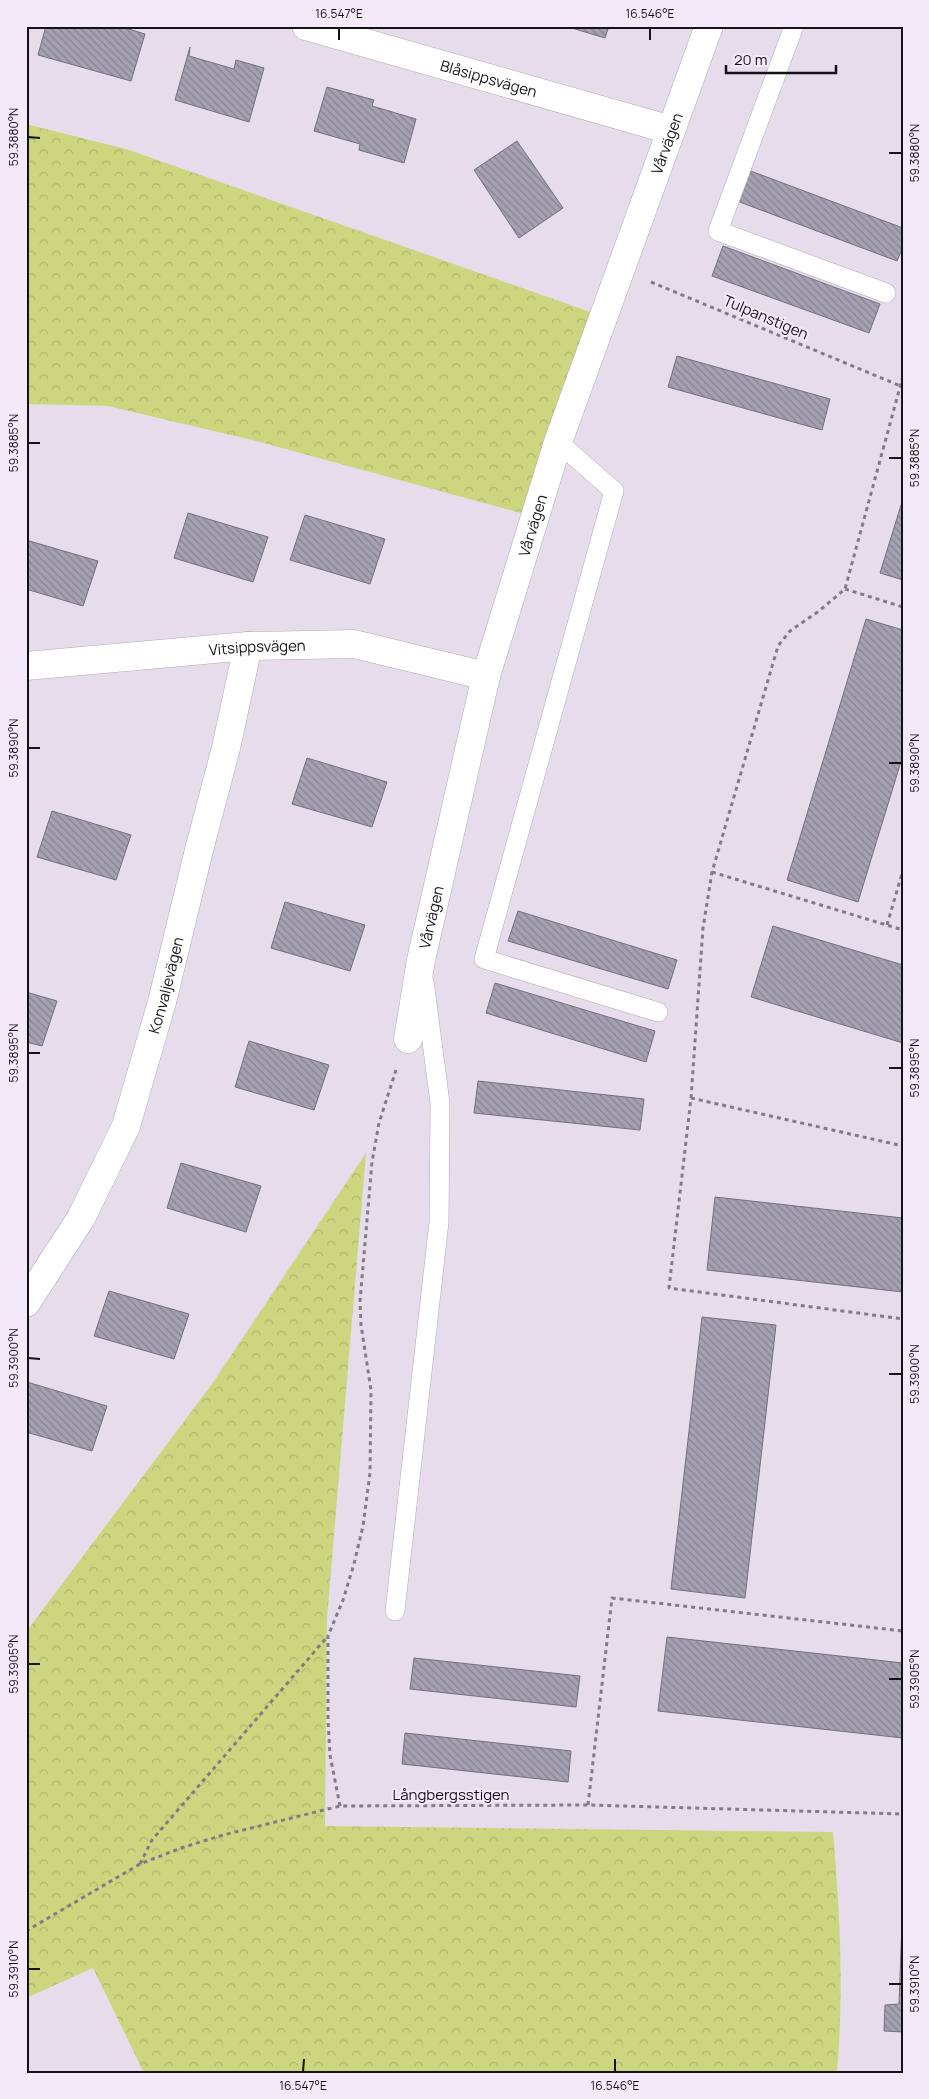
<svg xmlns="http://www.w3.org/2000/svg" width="929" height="2099" font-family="Manrope,sans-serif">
  <defs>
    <pattern id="forest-crowns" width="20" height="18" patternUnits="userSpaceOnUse" patternTransform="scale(1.25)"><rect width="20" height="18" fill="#ccd67f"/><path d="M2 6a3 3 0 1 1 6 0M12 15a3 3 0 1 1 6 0" fill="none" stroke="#aeb76d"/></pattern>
    <pattern id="building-back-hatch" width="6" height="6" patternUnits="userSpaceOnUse" patternTransform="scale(1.25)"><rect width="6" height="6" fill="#a6a1b2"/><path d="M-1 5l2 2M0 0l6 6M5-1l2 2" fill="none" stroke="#868290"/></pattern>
  </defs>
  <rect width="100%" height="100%" fill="#e7dcec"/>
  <path fill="url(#forest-crowns)" d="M 26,124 L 126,149 L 599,315 L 528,515 L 260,442 L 108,406 L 26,404 Z
    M 366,1153 L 327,1619 L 325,1826 L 833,1832 C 840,1912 844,1993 837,2073 L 144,2073 L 93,1968 L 26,1998 L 26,1632 L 212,1384 Z"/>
  <path fill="url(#building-back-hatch)" stroke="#736f7e" d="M 46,26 L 119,26 L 145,34 L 131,81 L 38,55 Z
    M 565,26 L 609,26 L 605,38 Z
    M 190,47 L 189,56 L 234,69 L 236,60 L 264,68 L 249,122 L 175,100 Z
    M 327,87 L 374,100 L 372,106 L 416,119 L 404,163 L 359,150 L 360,144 L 314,131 Z
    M 517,141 L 563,208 L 519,238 L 474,170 Z
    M 748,170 L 903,228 L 903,247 L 897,261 L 737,201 Z
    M 723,246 L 880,304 L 869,333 L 712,276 Z
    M 677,356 L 830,399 L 822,430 L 668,387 Z
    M 902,502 L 903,502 L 903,580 L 880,573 Z
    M 188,513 L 268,537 L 253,582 L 174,558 Z
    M 305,515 L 385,539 L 370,584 L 290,560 Z
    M 26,540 L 98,561 L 83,606 L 26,589 Z
    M 866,619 L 903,630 L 903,755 L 858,902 L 787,880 Z
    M 307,758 L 387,782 L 372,827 L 292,804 Z
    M 52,811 L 131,835 L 116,880 L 37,857 Z
    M 285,902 L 365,925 L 350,971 L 271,948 Z
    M 518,911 L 677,960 L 668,989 L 508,941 Z
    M 773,926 L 903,965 L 903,1043 L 751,997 Z
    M 495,983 L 655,1031 L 646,1062 L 486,1013 Z
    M 26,992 L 57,1001 L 42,1046 L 26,1042 Z
    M 249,1041 L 329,1065 L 314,1110 L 235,1087 Z
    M 478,1081 L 644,1099 L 640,1130 L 474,1113 Z
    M 181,1163 L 261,1186 L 246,1232 L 167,1208 Z
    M 715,1197 L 903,1218 L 903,1292 L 707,1270 Z
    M 109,1291 L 189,1314 L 174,1359 L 94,1336 Z
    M 702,1317 L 776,1325 L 745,1598 L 671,1589 Z
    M 27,1382 L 107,1406 L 92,1451 L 26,1432 Z
    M 667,1637 L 903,1663 L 903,1738 L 658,1711 Z
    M 414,1658 L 580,1676 L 576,1707 L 410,1689 Z
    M 405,1733 L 571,1751 L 568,1782 L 402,1764 Z
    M 902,1923 L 903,2032 L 884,2031 L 885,2005 L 899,2004 Z"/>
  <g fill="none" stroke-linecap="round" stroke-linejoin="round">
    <defs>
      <path id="lane" d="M 794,26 L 718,231 L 886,293
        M 558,442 L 614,491 L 484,959 L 658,1012
        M 395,1611 L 439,1222 L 440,1103 L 424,981"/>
      <g id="street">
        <path id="s1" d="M 306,26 L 671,130"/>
        <path id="s2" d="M 26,666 L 248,646 L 354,644 L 486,676"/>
        <path id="s3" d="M 408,1039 L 421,960 L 486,676 L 558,442 L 709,26"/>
        <path id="s4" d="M 26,1303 L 81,1218 L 126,1126 L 162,1002 L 199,850 L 226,748 L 248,646"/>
      </g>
    </defs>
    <use href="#lane" stroke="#b3a8b8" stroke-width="20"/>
    <use href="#street" stroke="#b3a8b8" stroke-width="29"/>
    <path stroke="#827b85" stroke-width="3" stroke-dasharray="4 4" stroke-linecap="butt" d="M 651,282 L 903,387
      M 903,376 L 845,589 L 819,611 L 790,631 L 778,646 L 712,872 L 703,928 L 691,1098 L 669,1288 L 903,1319
      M 845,589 L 903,607
      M 712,872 L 903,930
      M 887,925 L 903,870
      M 691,1098 L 903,1146
      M 588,1805 L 612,1598 L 903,1631
      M 340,1806 L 330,1755 L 328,1720 L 328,1636 L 343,1600 L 354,1564 L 363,1526 L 370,1473 L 371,1390 L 361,1325 L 360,1301 L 372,1162 L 379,1123 L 396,1070
      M 140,1864 L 152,1840 L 328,1636
      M 26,1931 L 140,1864 L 181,1848 L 223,1835 L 340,1806 L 588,1805 L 903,1814"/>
    <use href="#lane" stroke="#fff" stroke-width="19"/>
    <use href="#street" stroke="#fff" stroke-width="28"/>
  </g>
  <path fill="none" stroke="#151217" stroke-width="2" d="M 339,40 L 339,28M 650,40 L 650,28M 28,137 L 40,138M 889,153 L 902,153M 28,443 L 40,443M 889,458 L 902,458M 28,748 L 40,748M 889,763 L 902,763M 28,1053 L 40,1053M 889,1068 L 902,1068M 28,1358 L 40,1359M 889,1374 L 902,1374M 28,1664 L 40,1664M 889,1679 L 902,1679M 28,1969 L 40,1969M 889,1984 L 902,1984M 303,2072 L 304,2059M 615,2072 L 615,2059"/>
  <g text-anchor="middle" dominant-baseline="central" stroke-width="4" stroke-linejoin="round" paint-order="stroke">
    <g font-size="15" fill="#151217" stroke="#f4e9f9">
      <text stroke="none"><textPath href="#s1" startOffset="190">Blåsippsvägen</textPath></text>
      <text stroke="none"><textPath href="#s3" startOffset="934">Vårvägen</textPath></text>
      <text transform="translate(766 317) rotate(23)">Tulpanstigen</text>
      <text stroke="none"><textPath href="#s3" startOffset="529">Vårvägen</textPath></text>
      <text stroke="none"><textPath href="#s2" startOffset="232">Vitsippsvägen</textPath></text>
      <text stroke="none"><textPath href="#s3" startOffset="124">Vårvägen</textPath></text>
      <text stroke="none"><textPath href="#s4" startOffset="350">Konvaljevägen</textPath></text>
      <text x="451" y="1794">Långbergsstigen</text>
    </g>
  </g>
  <rect width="929" height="2099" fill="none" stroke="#f4e9f9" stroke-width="55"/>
  <path d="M726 65v8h110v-8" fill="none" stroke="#151217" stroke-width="2.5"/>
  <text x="734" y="65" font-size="15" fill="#151217" stroke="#f4e9f9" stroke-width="4" paint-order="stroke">20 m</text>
  <rect x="28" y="28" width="874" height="2044" fill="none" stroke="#151217" stroke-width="2"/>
  <g font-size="12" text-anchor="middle" fill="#151217">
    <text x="339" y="18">16.547°E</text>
    <text x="650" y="18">16.546°E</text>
    <text transform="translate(14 137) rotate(-90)" y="4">59.3880°N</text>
    <text transform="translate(915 153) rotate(-90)" y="4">59.3880°N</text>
    <text transform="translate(14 443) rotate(-90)" y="4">59.3885°N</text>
    <text transform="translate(915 458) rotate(-90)" y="4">59.3885°N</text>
    <text transform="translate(14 748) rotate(-90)" y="4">59.3890°N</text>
    <text transform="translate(915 763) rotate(-90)" y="4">59.3890°N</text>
    <text transform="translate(14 1053) rotate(-90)" y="4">59.3895°N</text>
    <text transform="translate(915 1068) rotate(-90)" y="4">59.3895°N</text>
    <text transform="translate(14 1358) rotate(-90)" y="4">59.3900°N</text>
    <text transform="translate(915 1374) rotate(-90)" y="4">59.3900°N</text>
    <text transform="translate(14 1664) rotate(-90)" y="4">59.3905°N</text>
    <text transform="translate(915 1679) rotate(-90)" y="4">59.3905°N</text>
    <text transform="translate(14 1969) rotate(-90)" y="4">59.3910°N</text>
    <text transform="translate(915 1984) rotate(-90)" y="4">59.3910°N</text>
    <text x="303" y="2090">16.547°E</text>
    <text x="615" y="2090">16.546°E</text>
  </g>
</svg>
